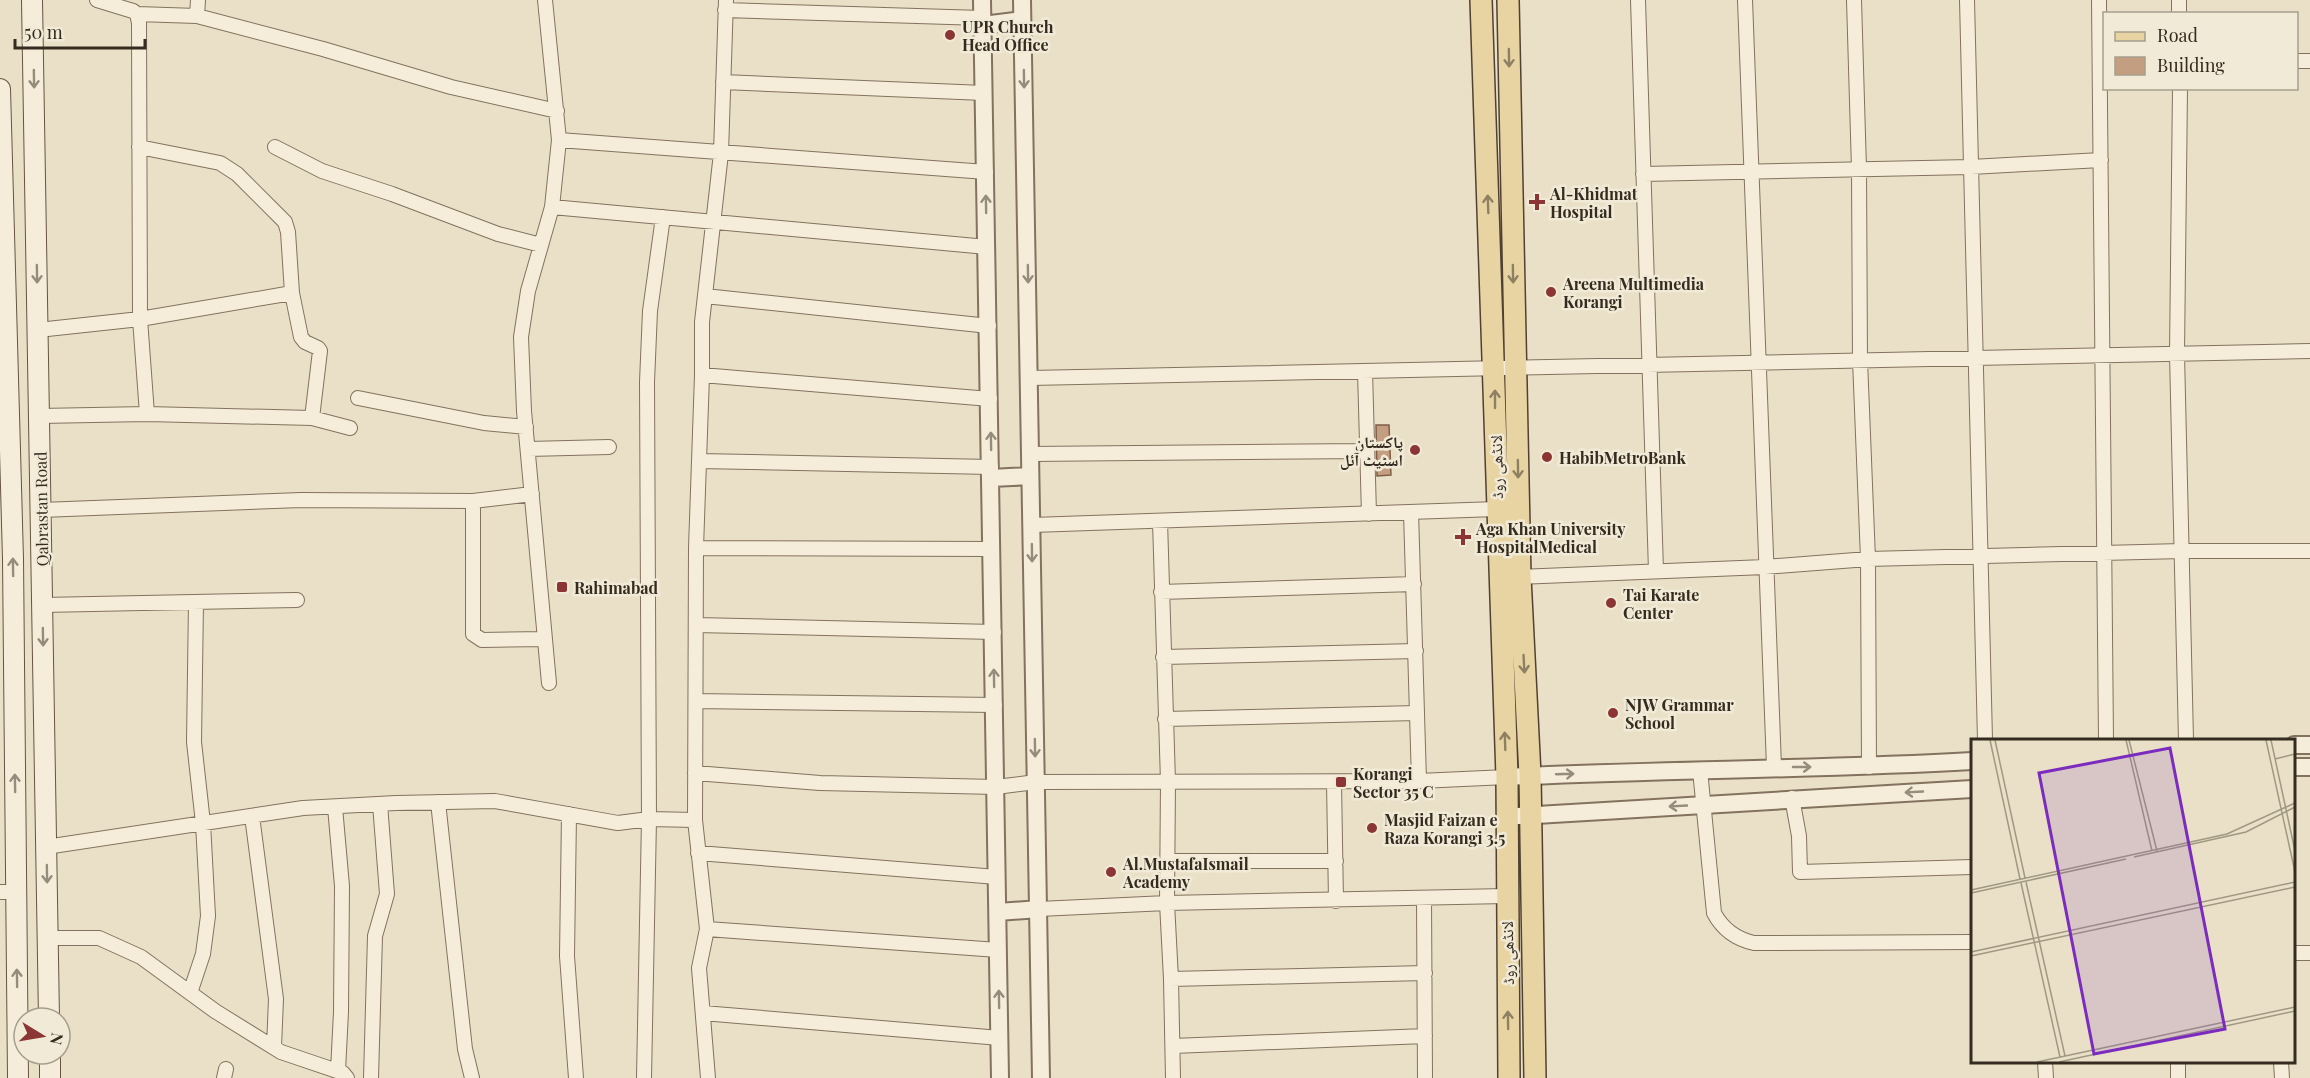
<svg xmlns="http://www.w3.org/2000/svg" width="2310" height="1078" font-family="'Playfair Display','Noto Naskh Arabic',serif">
  <rect width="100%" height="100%" fill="#e9e0c7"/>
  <path fill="#c39e81" stroke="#7f5e47" stroke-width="1.5" d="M 1376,425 L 1389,425 L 1391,475 L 1377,476 Z"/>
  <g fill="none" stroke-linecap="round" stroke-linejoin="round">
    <defs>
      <path id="minor" d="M 97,0 L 133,11 L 137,14 L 139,23 L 140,319 L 147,414
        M 545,0 L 559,140 L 552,207 L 528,291 L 521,337 L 524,411 L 549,683
        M 1638,0 L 1656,571
        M 1745,0 L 1774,767
        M 1854,0 L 1859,169 L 1860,360 L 1868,559 L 1869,767
        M 1967,0 L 1985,740
        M 2099,0 L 2106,740
        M 2179,0 L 2179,14
        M 725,10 L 982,18
        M 137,14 L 197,16 L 323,49 L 451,87 L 557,111
        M 197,16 L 198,0
        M 2296,61 L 2310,61
        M 723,82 L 984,93
        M 2180,88 L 2177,354 L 2186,740
        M 559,140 L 986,172
        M 139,147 L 220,163 L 237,174 L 285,222 L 288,232 L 292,293 L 301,337 L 305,342 L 318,348 L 320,351 L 312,418
        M 275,147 L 322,171 L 392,194 L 498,234 L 541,245
        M 1643,174 L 1971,167 L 2101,160
        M 552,207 L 987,247
        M 705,296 L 989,326
        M 38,330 L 140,319 L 292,293
        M 1365,371 L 1369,514
        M 702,375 L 990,399
        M 1030,378 L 2310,351
        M 358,398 L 484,423 L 526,427
        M 39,416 L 147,414 L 312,418 L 350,428
        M 528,449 L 609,447
        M 1030,454 L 1366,451
        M 699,461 L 991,467
        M 473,501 L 473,634 L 482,640 L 545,639
        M 41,510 L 301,500 L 473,501 L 532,494
        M 1411,512 L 1419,781
        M 1160,521 L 1168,782 L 1167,903 L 1171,979 L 1173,1078
        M 1032,525 L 1497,509
        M 696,548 L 992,549
        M 1520,577 L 1765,567 L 1868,559 L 2182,551 L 2310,551
        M 1161,592 L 1414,584
        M 42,605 L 297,600
        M 696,625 L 994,632
        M 1163,657 L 1416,651
        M 696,701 L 995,705
        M 1165,719 L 1417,713
        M 1700,770 L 1714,913 C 1723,930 1736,939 1754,943 L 1972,942
        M 695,773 L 820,783 L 996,787 L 1036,782 L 1419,781 L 1507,777
        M 1334,782 L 1336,901
        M 1792,798 L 1799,836 L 1800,872 L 1972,867
        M 438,802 L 465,1049 L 472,1078
        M 335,807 L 342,886 L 341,1012 L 338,1071
        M 569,814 L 567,956 L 576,1078
        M 252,816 L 276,999 L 274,1047
        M 46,847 L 303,808 L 396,803 L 495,801 L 618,823 L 649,819 L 695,820
        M 698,853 L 997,877
        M 1168,861 L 1336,861
        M 0,892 L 16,892
        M 1424,898 L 1425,1078
        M 1039,909 L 1167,903 L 1506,896
        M 707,929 L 998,950
        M 48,938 L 99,938 L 141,957 L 215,1011 L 281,1052 L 343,1073 L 347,1078
        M 2294,953 L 2310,953
        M 1171,979 L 1425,973
        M 190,993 L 203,954 L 208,916 L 203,823 L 194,742 L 196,602
        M 703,1013 L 1000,1038
        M 1173,1046 L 1425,1036
        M 2045,1062 L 2046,1078
        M 2281,1062 L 2282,1078
        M 224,1078 L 226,1069
        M 371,1078 L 375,936 L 387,894 L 380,804
        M 644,1078 L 649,819 L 647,382 L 650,311 L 663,217
        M 708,1078 L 699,968 L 707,929 L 695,820 L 696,548 L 702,375 L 702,322 L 721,153 L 726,0
        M 2178,1078 L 2178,1062"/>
      <path id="tertiary" d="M 982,0 L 1000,1078
        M 1022,0 L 1041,1078
        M 983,25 L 1022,20
        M 991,478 L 1030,476
        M 2294,745 L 2310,745
        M 2294,767 L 2310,767
        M 1507,777 C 1662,769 1817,770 1972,761
        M 1518,816 L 1972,789
        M 998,912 L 1039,909"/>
      <path id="secondary" d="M 32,0 L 49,1018
        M 0,89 L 13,559 L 18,1078
        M 50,1054 L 50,1078"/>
      <path id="primary" d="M 1481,0 L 1507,777 L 1509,1078
        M 1508,0 L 1520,577 L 1530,775 L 1535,1078"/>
    </defs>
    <use href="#minor" stroke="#83725e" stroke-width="16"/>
    <use href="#tertiary" stroke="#83725e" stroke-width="20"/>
    <use href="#secondary" stroke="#655442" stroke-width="22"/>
    <use href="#primary" stroke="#514132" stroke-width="24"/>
    <use href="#minor" stroke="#f5edd9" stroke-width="14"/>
    <use href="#tertiary" stroke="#f5edd9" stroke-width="16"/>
    <use href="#secondary" stroke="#f5edd9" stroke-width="20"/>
    <use href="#primary" stroke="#e8d4a3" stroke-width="21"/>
  </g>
  <defs><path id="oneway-shaft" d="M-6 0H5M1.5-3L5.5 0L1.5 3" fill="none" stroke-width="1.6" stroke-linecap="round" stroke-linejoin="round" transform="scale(1.5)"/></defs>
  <g stroke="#8e8062">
    <use href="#oneway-shaft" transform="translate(1509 58) rotate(89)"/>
    <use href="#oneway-shaft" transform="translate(1488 204) rotate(-92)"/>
    <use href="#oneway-shaft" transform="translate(1513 274) rotate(89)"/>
    <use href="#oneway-shaft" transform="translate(1495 399) rotate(-90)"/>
    <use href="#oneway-shaft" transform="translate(1518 469) rotate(89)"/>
    <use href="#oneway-shaft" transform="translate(1524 664) rotate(87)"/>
    <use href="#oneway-shaft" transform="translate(1505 741) rotate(-92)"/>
    <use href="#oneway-shaft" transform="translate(1508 1020) rotate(-91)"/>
  </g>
  <g stroke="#958c7c">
    <use href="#oneway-shaft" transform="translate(34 79) rotate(89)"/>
    <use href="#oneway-shaft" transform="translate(1024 79) rotate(89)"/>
    <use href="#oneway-shaft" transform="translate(986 204) rotate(-91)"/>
    <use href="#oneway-shaft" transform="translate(37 274) rotate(89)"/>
    <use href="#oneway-shaft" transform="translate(1028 274) rotate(89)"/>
    <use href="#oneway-shaft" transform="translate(991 441) rotate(-91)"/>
    <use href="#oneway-shaft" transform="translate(1032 553) rotate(89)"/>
    <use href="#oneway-shaft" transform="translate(13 567) rotate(-91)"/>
    <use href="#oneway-shaft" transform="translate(43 637) rotate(89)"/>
    <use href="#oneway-shaft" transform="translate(994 678) rotate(-91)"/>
    <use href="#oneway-shaft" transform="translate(1035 748) rotate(89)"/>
    <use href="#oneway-shaft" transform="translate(1802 767)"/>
    <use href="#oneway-shaft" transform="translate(1565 774) rotate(-2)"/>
    <use href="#oneway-shaft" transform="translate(15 783) rotate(-91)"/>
    <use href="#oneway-shaft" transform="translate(1914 792) rotate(177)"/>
    <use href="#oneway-shaft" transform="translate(1678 806) rotate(177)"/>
    <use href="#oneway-shaft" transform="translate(47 874) rotate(89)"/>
    <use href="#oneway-shaft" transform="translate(17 978) rotate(-91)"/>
    <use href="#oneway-shaft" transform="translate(999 999) rotate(-91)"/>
  </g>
  <g fill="#8b3635" stroke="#f1ead6" stroke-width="2">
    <circle cx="950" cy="35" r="6"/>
    <path d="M1534 193h6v6h6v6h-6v6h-6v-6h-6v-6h6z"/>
    <circle cx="1551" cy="292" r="6"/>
    <circle cx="1415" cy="450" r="6"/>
    <circle cx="1547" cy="457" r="6"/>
    <path d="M1460 528h6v6h6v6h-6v6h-6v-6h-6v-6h6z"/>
    <rect x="556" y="581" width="12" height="12" rx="3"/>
    <circle cx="1611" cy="603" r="6"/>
    <circle cx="1613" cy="713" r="6"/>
    <rect x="1335" y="776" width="12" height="12" rx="3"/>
    <circle cx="1372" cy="828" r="6"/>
    <circle cx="1111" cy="872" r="6"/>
  </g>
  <g text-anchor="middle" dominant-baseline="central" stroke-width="5" stroke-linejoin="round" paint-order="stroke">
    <g font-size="16" font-weight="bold" fill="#352b20" stroke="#f1ead6" text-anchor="start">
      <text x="962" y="26">UPR Church<tspan x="962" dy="18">Head Office</tspan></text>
      <text x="1550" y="193">Al-Khidmat<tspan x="1550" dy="18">Hospital</tspan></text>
      <text x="1563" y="283">Areena Multimedia<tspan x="1563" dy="18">Korangi</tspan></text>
      <text x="1403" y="441" text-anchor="end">پاکستان<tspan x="1403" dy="18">اسٹیٹ آئل</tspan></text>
      <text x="1559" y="457">HabibMetroBank</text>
      <text x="1476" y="528">Aga Khan University<tspan x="1476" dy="18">HospitalMedical</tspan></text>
      <text x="574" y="587">Rahimabad</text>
      <text x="1623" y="594">Tai Karate<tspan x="1623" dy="18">Center</tspan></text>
      <text x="1625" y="704">NJW Grammar<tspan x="1625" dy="18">School</tspan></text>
      <text x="1353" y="773">Korangi<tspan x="1353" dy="18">Sector 35 C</tspan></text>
      <text x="1384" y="819">Masjid Faizan e<tspan x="1384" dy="18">Raza Korangi 3.5</tspan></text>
      <text x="1123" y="863">Al.MustafaIsmail<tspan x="1123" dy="18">Academy</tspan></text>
    </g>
    <g font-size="16" fill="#352b20" stroke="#f1ead6">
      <text transform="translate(1496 467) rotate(-91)">لانڈھی روڈ</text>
      <text transform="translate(41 509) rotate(-91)">Qabrastan Road</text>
      <text transform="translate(1507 953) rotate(-91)">لانڈھی روڈ</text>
    </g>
  </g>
  <g transform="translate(1971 739)">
    <rect width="324" height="324" fill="#e9e0c7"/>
    <path fill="none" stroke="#a19884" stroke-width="1.5" d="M 19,1 L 49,140M 24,1 L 54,139M 155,1 L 181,112M 158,1 L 186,112M 295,1 L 324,133M 300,1 L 324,112M 304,20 L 324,15M 163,118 L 275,93 L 324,68M 55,143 L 94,317M 50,144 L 89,318M 0,151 L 256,95 L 324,64M 0,154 L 155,120M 0,213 L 324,143M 0,217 L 324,148M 66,323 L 324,268M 88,323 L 324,272"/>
    <path fill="#7b2cbf" fill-opacity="0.15" stroke="#7b2cbf" stroke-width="3" d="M 199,9 L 254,290 L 123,315 L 68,34 Z"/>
    <rect width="324" height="324" fill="none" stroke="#352b20" stroke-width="3"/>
  </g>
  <rect x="2103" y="12" width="195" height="78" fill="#f1ead6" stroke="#a69e8d" stroke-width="1.5"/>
  <rect x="2115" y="32" width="30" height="9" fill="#e8d4a3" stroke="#a69e8d" stroke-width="1.5"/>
  <text x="2157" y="42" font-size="18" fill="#352b20">Road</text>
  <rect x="2115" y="57" width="30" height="18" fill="#c39e81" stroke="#a69e8d" stroke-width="1.5"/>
  <text x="2157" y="72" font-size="18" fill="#352b20">Building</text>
  <g transform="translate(42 1036) rotate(101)"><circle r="28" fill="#f1ead6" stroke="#a69e8d" stroke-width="1.5"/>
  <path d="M0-4.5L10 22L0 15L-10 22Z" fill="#8b3635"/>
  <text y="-9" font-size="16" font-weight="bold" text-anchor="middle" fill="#352b20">N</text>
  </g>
  <path d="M15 39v9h130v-9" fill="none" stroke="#352b20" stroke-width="3"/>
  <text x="24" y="39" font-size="18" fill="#352b20" stroke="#f1ead6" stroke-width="4.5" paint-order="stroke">50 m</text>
</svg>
